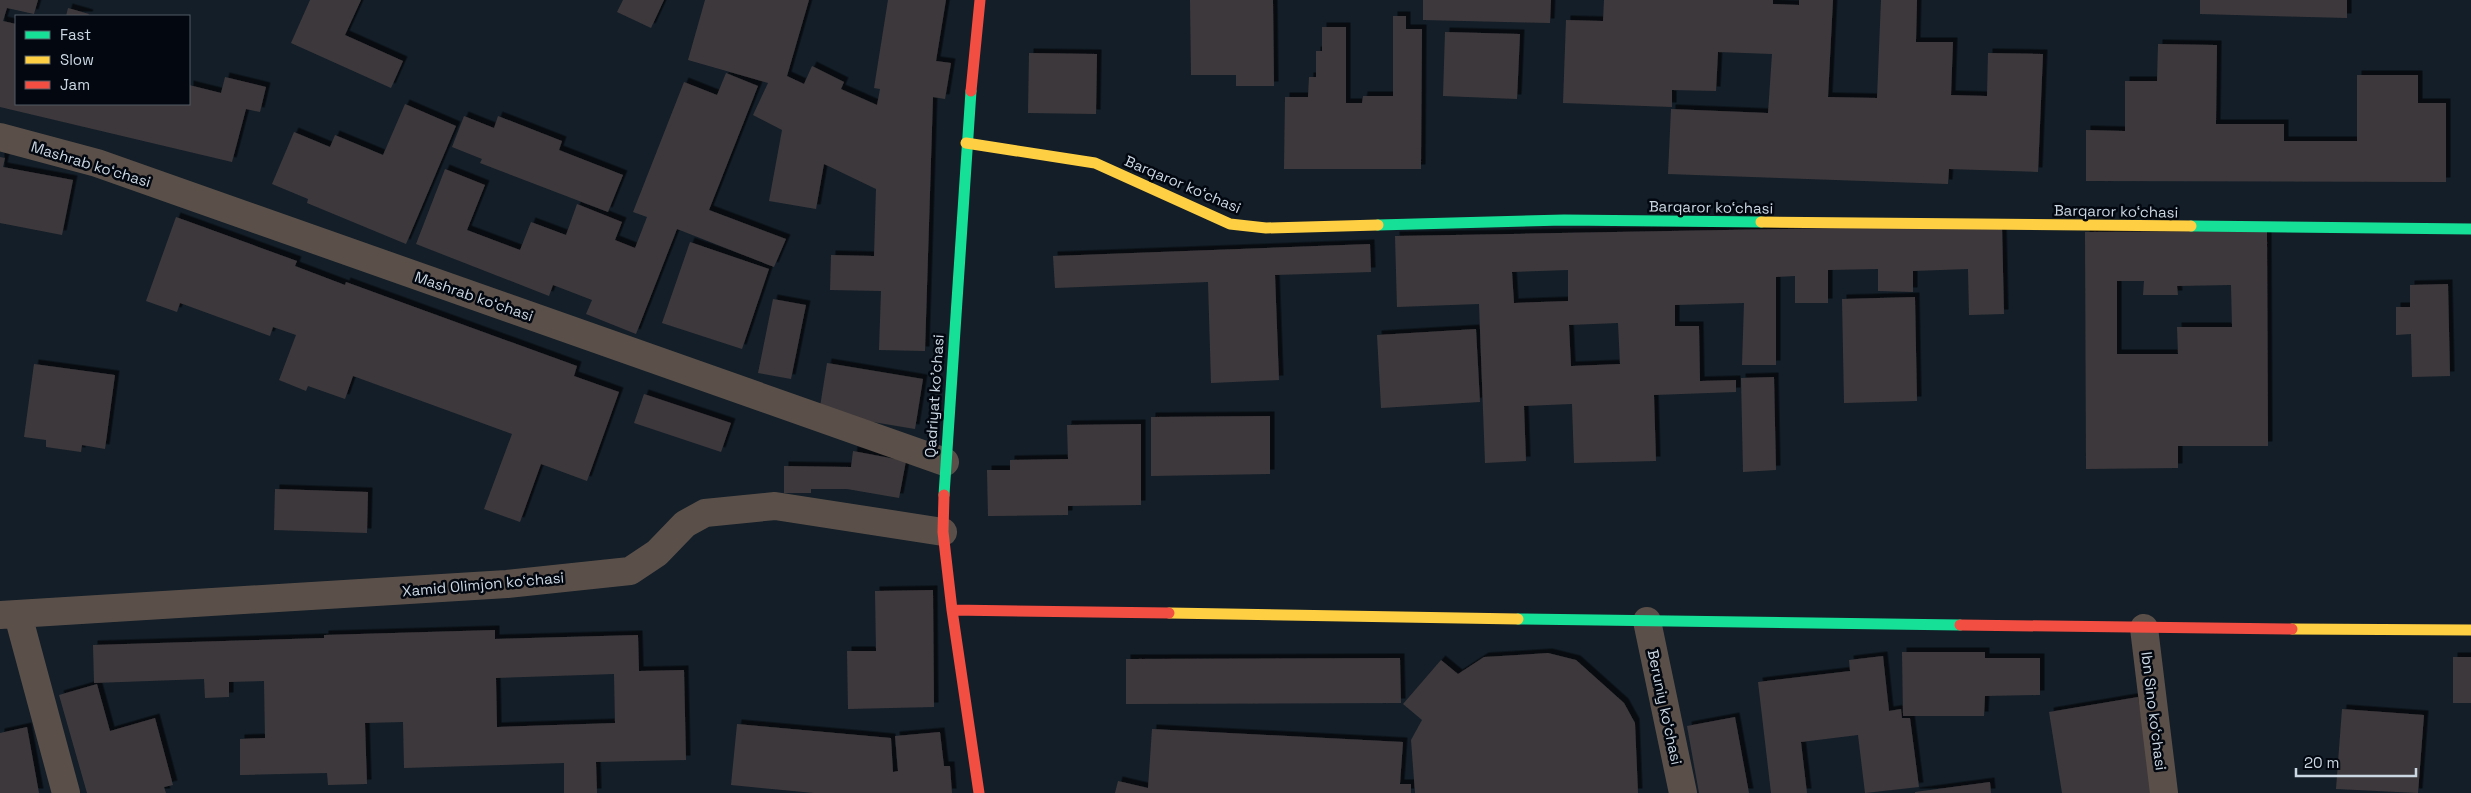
<svg xmlns="http://www.w3.org/2000/svg" width="2471" height="793" font-family="'Space Grotesk',sans-serif">
  <defs>
    <filter id="shadow"><feDropShadow dx="4.5" dy="-4.5" stdDeviation="0" flood-color="#0009"/></filter>
  </defs>
  <rect width="100%" height="100%" fill="#131e28"/>
  <path fill="#3e383b" fill-rule="evenodd" filter="url(#shadow)" d="M 0,0 L 38,0 L 34,14 L 7,8 L 3,21 L 16,24 L 16,104 L 189,104 L 189,85 L 221,93 L 225,77 L 266,87 L 260,112 L 246,109 L 232,162 L 0,107 Z
    M 310,0 L 361,0 L 345,35 L 403,61 L 391,88 L 291,43 Z
    M 623,0 L 664,0 L 651,28 L 617,12 Z
    M 705,0 L 809,0 L 787,76 L 804,84 L 812,66 L 844,82 L 841,89 L 877,105 L 880,89 L 874,88 L 888,0 L 946,0 L 936,61 L 951,63 L 945,99 L 933,97 L 925,351 L 879,350 L 881,291 L 830,290 L 831,255 L 874,256 L 876,189 L 824,164 L 816,209 L 769,201 L 782,130 L 753,115 L 768,83 L 688,60 Z
    M 1190,0 L 1273,0 L 1274,86 L 1236,86 L 1236,75 L 1191,75 Z
    M 1423,0 L 1551,0 L 1550,23 L 1423,20 Z
    M 1604,0 L 1773,0 L 1773,4 L 1799,5 L 1799,0 L 1833,0 L 1828,97 L 1877,98 L 1881,0 L 1917,0 L 1916,42 L 1953,42 L 1951,95 L 1987,96 L 1988,53 L 2043,54 L 2038,172 L 1949,169 L 1948,184 L 1668,174 L 1671,109 L 1768,113 L 1772,54 L 1718,52 L 1716,91 L 1672,90 L 1672,107 L 1563,103 L 1566,20 L 1603,21 Z
    M 2200,0 L 2347,0 L 2347,18 L 2200,14 Z
    M 68,8 L 89,14 L 88,16 L 66,16 Z
    M 1393,16 L 1406,16 L 1406,29 L 1422,29 L 1421,169 L 1284,169 L 1285,97 L 1308,97 L 1309,77 L 1316,77 L 1316,51 L 1322,51 L 1322,27 L 1346,27 L 1346,103 L 1362,103 L 1363,96 L 1393,96 Z
    M 1445,32 L 1520,34 L 1517,99 L 1443,96 Z
    M 2158,44 L 2217,45 L 2216,124 L 2284,124 L 2284,141 L 2357,141 L 2357,75 L 2418,75 L 2418,103 L 2446,103 L 2446,182 L 2086,181 L 2086,130 L 2125,131 L 2125,81 L 2157,81 Z
    M 1029,53 L 1097,54 L 1096,114 L 1028,113 Z
    M 726,73 L 758,86 L 709,210 L 786,239 L 774,267 L 677,229 L 636,334 L 586,314 L 592,300 L 553,285 L 549,296 L 416,244 L 445,169 L 485,185 L 467,230 L 520,250 L 531,222 L 566,235 L 577,204 L 622,222 L 615,240 L 635,248 L 647,217 L 633,212 L 684,82 L 717,95 Z
    M 405,104 L 456,126 L 406,244 L 307,203 L 308,199 L 272,184 L 294,132 L 330,147 L 335,135 L 383,155 Z
    M 464,116 L 494,128 L 498,116 L 562,141 L 559,150 L 623,175 L 608,212 L 480,163 L 482,159 L 452,147 Z
    M 0,157 L 5,158 L 3,167 L 73,180 L 62,235 L 0,223 Z
    M 176,217 L 297,261 L 295,266 L 345,285 L 346,282 L 577,366 L 574,376 L 619,392 L 587,481 L 541,464 L 520,522 L 484,509 L 512,434 L 353,376 L 345,399 L 308,386 L 306,391 L 279,380 L 296,335 L 273,327 L 270,336 L 180,303 L 177,312 L 146,301 Z
    M 2002,225 L 2004,314 L 1969,315 L 1968,269 L 1913,271 L 1913,292 L 1878,291 L 1878,269 L 1828,270 L 1828,303 L 1795,303 L 1795,276 L 1776,277 L 1776,365 L 1742,365 L 1744,303 L 1675,305 L 1675,326 L 1699,326 L 1700,381 L 1736,380 L 1736,392 L 1654,395 L 1656,461 L 1574,463 L 1572,404 L 1524,406 L 1526,461 L 1485,463 L 1479,304 L 1397,307 L 1395,236 ZM 1568,270 L 1568,301 L 1514,303 L 1512,272 ZM 1618,323 L 1620,364 L 1571,366 L 1569,325 Z
    M 2267,231 L 2268,446 L 2178,446 L 2178,468 L 2086,469 L 2085,232 ZM 2117,281 L 2144,281 L 2143,295 L 2178,295 L 2177,286 L 2231,285 L 2232,327 L 2177,327 L 2178,354 L 2117,354 Z
    M 690,242 L 769,269 L 742,349 L 662,323 Z
    M 1370,244 L 1371,272 L 1275,275 L 1279,380 L 1211,383 L 1208,282 L 1055,288 L 1053,256 Z
    M 2448,284 L 2450,376 L 2412,377 L 2411,334 L 2396,335 L 2396,307 L 2410,307 L 2410,285 Z
    M 1915,297 L 1917,401 L 1844,403 L 1842,299 Z
    M 773,299 L 806,305 L 791,379 L 758,373 Z
    M 1476,329 L 1480,402 L 1381,408 L 1377,335 Z
    M 827,363 L 923,379 L 915,429 L 819,413 Z
    M 34,364 L 115,375 L 105,449 L 82,445 L 81,452 L 46,447 L 46,440 L 24,437 Z
    M 1774,377 L 1776,470 L 1743,472 L 1741,378 Z
    M 644,394 L 731,423 L 721,452 L 634,423 Z
    M 1270,416 L 1270,474 L 1151,476 L 1151,417 Z
    M 1141,424 L 1141,505 L 1068,506 L 1068,515 L 988,516 L 987,470 L 1010,470 L 1010,460 L 1068,459 L 1067,425 Z
    M 853,451 L 906,461 L 899,498 L 847,489 L 811,489 L 811,493 L 784,493 L 784,466 L 851,467 Z
    M 275,489 L 368,492 L 367,533 L 274,530 Z
    M 933,590 L 934,707 L 848,709 L 847,651 L 876,651 L 875,591 Z
    M 495,630 L 495,639 L 638,635 L 639,671 L 684,670 L 686,760 L 596,762 L 597,793 L 564,793 L 564,763 L 404,768 L 403,722 L 365,723 L 367,784 L 328,785 L 327,773 L 240,775 L 240,739 L 265,738 L 264,681 L 229,682 L 229,697 L 205,698 L 204,679 L 94,683 L 93,645 L 324,638 L 324,635 ZM 614,674 L 615,723 L 497,727 L 496,678 Z
    M 1902,652 L 1985,652 L 1985,658 L 2040,658 L 2040,695 L 1985,696 L 1984,716 L 1903,716 Z
    M 1548,653 L 1576,660 L 1624,703 L 1635,723 L 1638,793 L 1415,793 L 1411,740 L 1422,720 L 1403,704 L 1441,660 L 1458,674 L 1484,657 Z
    M 1883,656 L 1889,711 L 1901,709 L 1902,718 L 1910,718 L 1919,787 L 1865,793 L 1858,735 L 1801,742 L 1807,793 L 1771,793 L 1758,682 L 1850,671 L 1849,660 Z
    M 2453,657 L 2471,657 L 2471,703 L 2453,703 Z
    M 1400,658 L 1401,703 L 1126,704 L 1126,659 Z
    M 97,684 L 110,731 L 155,718 L 173,785 L 164,787 L 166,793 L 87,793 L 59,695 Z
    M 2138,697 L 2154,793 L 2062,793 L 2049,712 Z
    M 2342,709 L 2424,715 L 2418,793 L 2336,789 Z
    M 1735,717 L 1749,793 L 1699,793 L 1687,726 Z
    M 737,724 L 891,738 L 893,772 L 898,771 L 895,736 L 940,732 L 944,766 L 950,766 L 952,793 L 814,793 L 731,785 Z
    M 27,727 L 39,793 L 0,793 L 0,733 Z
    M 1152,729 L 1403,742 L 1400,784 L 1411,784 L 1411,793 L 1115,793 L 1118,781 L 1148,788 Z
    M 1990,782 L 1991,793 L 1915,793 L 1915,792 Z"/>
  <g fill="none" stroke-linecap="round" stroke-linejoin="round">
    <path stroke="#5b5049" stroke-width="28" d="M 0,137 L 97,163 L 945,462
      M 0,615 L 507,584 L 630,571 L 657,553 L 685,524 L 705,513 L 775,506 L 943,532
      M 18,615 L 66,793
      M 1647,621 L 1683,793
      M 2144,628 L 2164,793"/>
    <path stroke="#16e098" stroke-width="11" d="M 1378,225 L 1564,220 L 1761,222
      M 2191,226 L 2471,229
      M 944,495 L 971,91
      M 1518,619 L 1960,625"/>
    <path stroke="#ffcf43" stroke-width="11" d="M 966,143 L 1095,163 L 1230,224 L 1266,228 L 1378,225
      M 1761,222 L 2191,226
      M 1169,613 L 1518,619
      M 2292,629 L 2471,630"/>
    <path stroke="#f24e42" stroke-width="11" d="M 971,91 L 980,0
      M 944,495 L 943,532 L 952,610 L 979,793
      M 952,610 L 1169,613
      M 1960,625 L 2292,629"/>
  </g>
  <g text-anchor="middle" dominant-baseline="central" stroke-width="5" stroke-linejoin="round" paint-order="stroke">
    <g font-size="15" fill="#cbd7e3" stroke="#030810">
      <text transform="translate(91 164) rotate(17)">Mashrab koʻchasi</text>
      <text transform="translate(1183 184) rotate(23)">Barqaror koʻchasi</text>
      <text transform="translate(1711 207) rotate(1)">Barqaror koʻchasi</text>
      <text transform="translate(2116 211) rotate(1)">Barqaror koʻchasi</text>
      <text transform="translate(474 296) rotate(19)">Mashrab koʻchasi</text>
      <text transform="translate(934 396) rotate(-86)">Qadriyat ko'chasi</text>
      <text transform="translate(483 584) rotate(-5)">Xamid Olimjon koʻchasi</text>
      <text transform="translate(1665 707) rotate(78)">Beruniy koʻchasi</text>
      <text transform="translate(2154 711) rotate(83)">Ibn Sino koʻchasi</text>
    </g>
  </g>
  <rect x="15" y="15" width="175" height="90" fill="#030810" stroke="#535b64"/>
  <rect x="25" y="31" width="25" height="8" fill="#16e098" stroke="#535b64"/>
  <text x="60" y="40" font-size="15" fill="#cbd7e3">Fast</text>
  <rect x="25" y="56" width="25" height="8" fill="#ffcf43" stroke="#535b64"/>
  <text x="60" y="65" font-size="15" fill="#cbd7e3">Slow</text>
  <rect x="25" y="81" width="25" height="8" fill="#f24e42" stroke="#535b64"/>
  <text x="60" y="90" font-size="15" fill="#cbd7e3">Jam</text>
  <path d="M2296 768v8h120v-8" fill="none" stroke="#cbd7e3" stroke-width="2.5"/>
  <text x="2304" y="768" font-size="15" fill="#cbd7e3" stroke="#030810" stroke-width="4" paint-order="stroke">20 m</text>
</svg>
